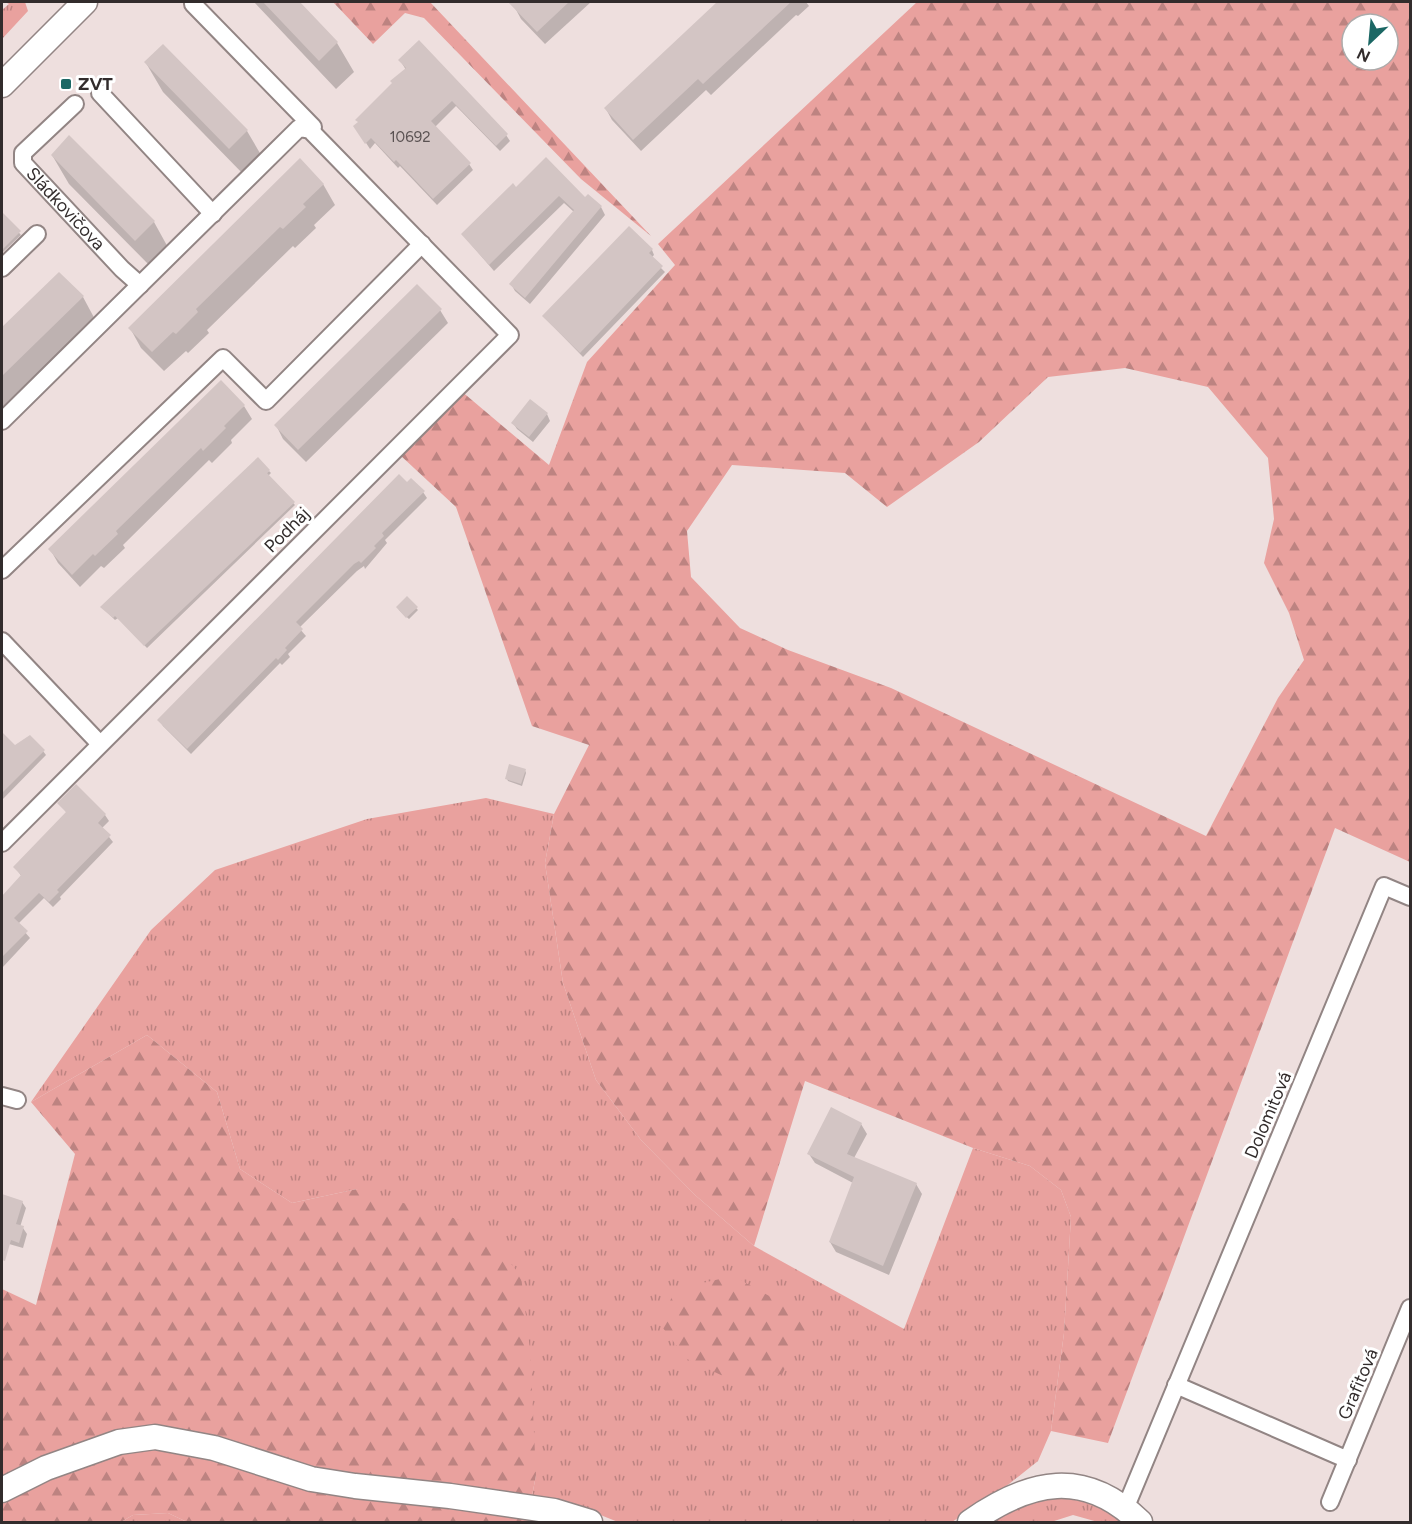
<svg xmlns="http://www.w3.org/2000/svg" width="1412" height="1524" font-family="Figtree,sans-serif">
  <defs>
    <pattern id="grass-tufts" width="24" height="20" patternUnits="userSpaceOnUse" patternTransform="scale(1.5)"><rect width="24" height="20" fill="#e9a19e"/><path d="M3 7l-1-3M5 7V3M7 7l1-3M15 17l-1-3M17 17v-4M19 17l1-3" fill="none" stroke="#bd8381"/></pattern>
    <pattern id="forest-firs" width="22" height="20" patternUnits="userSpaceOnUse" patternTransform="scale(1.5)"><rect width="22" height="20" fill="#e9a19e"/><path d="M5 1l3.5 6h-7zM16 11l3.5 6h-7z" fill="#bd8381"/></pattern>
  </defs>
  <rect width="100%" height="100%" fill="#eedfde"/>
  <path fill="url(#grass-tufts)" d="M 5,2 L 25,2 L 28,11 L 2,39 L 2,10 L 9,4 Z
    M 486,798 L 554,814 L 545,863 L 563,983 L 596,1080 L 641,1140 L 695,1195 L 754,1246 L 904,1329 L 973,1148 L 1030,1166 L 1061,1190 L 1071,1217 L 1064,1333 L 1051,1431 L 1038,1461 L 1009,1484 L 952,1522 L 618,1522 L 568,1502 L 532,1496 L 536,1475 L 357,1189 L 292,1203 L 240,1169 L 217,1092 L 147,1035 L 31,1102 L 151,930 L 215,870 L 367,819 Z
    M 1069,1496 L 1096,1503 L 1126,1522 L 1098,1522 L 1073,1515 L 1051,1522 L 986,1522 C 1018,1504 1033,1499 1069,1496 Z
    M 168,1513 L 187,1522 L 121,1522 L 133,1515 Z"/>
  <path fill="url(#forest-firs)" fill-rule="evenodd" d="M 333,2 L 430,2 L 651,236 L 581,179 L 424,18 L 405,13 L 373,44 Z
    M 917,2 L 1410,2 L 1410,862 L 1335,828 L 1108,1443 L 1051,1431 L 1064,1333 L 1071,1217 L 1061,1190 L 1030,1166 L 973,1148 L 805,1081 L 754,1246 L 695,1195 L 641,1140 L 596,1080 L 563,983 L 545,863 L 554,814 L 589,745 L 532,726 L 456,507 L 400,455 L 460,390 L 549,465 L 587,362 L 675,265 L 658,244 ZM 1352,24 L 1388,24 L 1388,60 L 1352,60 ZM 1125,368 L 1208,387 L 1268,458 L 1274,519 L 1264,563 L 1289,613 L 1304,660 L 1278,698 L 1206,836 L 891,688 L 788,650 L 740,628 L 691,577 L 687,531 L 732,465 L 845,473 L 887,507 L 979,442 L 1048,377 Z
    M 147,1035 L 217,1092 L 240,1169 L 292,1203 L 357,1189 L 480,1226 L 521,1276 L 530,1350 L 536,1475 L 532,1496 L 556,1522 L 187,1522 L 168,1513 L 133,1515 L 121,1522 L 2,1522 L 2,1289 L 36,1305 L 75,1154 L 31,1102 Z
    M 733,1276 L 811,1319 L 782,1374 L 740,1384 L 687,1359 L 659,1323 L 676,1289 Z"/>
  <path fill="#0003" d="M 254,2 L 298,2 L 337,43 L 354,72 L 336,89 Z
    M 519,2 L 591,2 L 545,44 L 521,19 L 514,6 Z
    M 719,2 L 806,2 L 809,6 L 798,16 L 796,15 L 711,95 L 706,90 L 641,151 L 612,120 L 606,109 Z
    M 400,60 L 506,135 L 510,141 L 500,151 L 456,106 L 435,127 L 469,164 L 473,170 L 437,205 L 400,166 L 398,168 L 375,143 L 370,149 L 355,126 L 406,70 Z
    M 146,63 L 247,131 L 264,160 L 246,177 L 163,92 Z
    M 52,155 L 154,222 L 170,251 L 153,269 L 69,184 Z
    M 323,184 L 335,205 L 314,225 L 316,228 L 295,248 L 293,246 L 207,330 L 209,333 L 188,353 L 186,351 L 164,371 L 141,348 L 130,328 Z
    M 516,189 L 585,199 L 588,196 L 601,207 L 605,215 L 530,304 L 515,291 L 511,284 L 574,212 L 564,203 L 494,271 L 463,235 Z
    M 2,214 L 21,235 L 2,253 Z
    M 629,228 L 652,250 L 654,255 L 651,258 L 665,272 L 583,357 L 547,320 Z
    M 59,274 L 83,297 L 98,325 L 2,418 L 2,329 Z
    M 440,310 L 448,323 L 306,462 L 283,439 L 276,425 Z
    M 244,406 L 252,419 L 231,440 L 232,443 L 212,463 L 209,460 L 123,545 L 125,548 L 104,568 L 101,566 L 80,587 L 58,563 L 50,549 Z
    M 547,414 L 550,421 L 533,442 L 517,429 L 513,423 Z
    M 269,471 L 271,473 L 268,476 L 295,505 L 147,648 L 118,618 L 115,620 L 104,609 Z
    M 407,485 L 423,492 L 427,498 L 385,540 L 387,543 L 365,569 L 364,566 L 357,571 L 299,628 L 306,636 L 288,654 L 290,657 L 282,665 L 280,663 L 191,754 L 163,726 L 159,720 Z
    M 416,608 L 418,610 L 409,619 L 399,610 Z
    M 2,734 L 15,747 L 43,751 L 46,755 L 2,800 Z
    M 525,770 L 526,773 L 522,786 L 508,781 L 507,779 Z
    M 59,803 L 105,815 L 109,821 L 102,828 L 113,842 L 60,897 L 61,899 L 53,907 L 44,898 L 18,924 L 30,938 L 2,968 L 2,898 L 22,877 L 15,867 L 67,813 Z
    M 861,1124 L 867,1134 L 854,1158 L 916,1184 L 922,1194 L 889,1275 L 836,1252 L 830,1242 L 853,1183 L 815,1163 L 809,1154 Z
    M 5,1197 L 22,1202 L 26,1208 L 20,1227 L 23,1228 L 27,1234 L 23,1248 L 2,1242 L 2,1207 Z"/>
  <path fill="#d3c5c4" d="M 263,2 L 300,2 L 338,42 L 319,61 Z
    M 508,2 L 569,2 L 537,32 Z
    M 717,2 L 791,2 L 703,84 L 698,79 L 633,140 L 604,108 Z
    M 419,40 L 508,134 L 496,146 L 452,101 L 431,121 L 471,163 L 433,199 L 396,160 L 394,162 L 371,138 L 365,144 L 353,126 L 358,122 L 355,120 L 392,83 L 390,81 L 406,68 L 398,60 Z
    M 163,44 L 248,130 L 229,149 L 144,62 Z
    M 69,135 L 155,221 L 135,241 L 51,155 Z
    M 546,157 L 585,197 L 588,194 L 602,206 L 525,298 L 509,284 L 574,210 L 559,196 L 489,265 L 461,234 L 513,183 L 516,187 Z
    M 300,158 L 324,184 L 303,204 L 306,207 L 283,229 L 280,227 L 196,309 L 198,312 L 176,334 L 173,332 L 152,352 L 128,328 Z
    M 2,212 L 21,231 L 2,250 Z
    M 629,226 L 653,249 L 649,253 L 663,266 L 580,353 L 542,316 Z
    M 59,272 L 84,296 L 2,376 L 2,327 Z
    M 417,284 L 442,309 L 298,450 L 274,425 Z
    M 221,380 L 245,405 L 224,426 L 226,428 L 203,451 L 201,448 L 116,531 L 118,534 L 95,556 L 93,554 L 72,575 L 48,549 Z
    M 530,399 L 548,413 L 529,437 L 511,423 Z
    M 258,457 L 270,470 L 267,473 L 295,502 L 144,646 L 115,616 L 113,618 L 100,607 Z
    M 399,474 L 407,482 L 411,478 L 425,491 L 382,533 L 384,536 L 374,546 L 376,548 L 361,563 L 359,561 L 354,564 L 296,622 L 303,629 L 285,648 L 287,650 L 278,660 L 276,658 L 187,749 L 157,720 Z
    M 407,596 L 418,607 L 406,618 L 396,607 Z
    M 2,732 L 15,745 L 30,735 L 45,750 L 2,793 Z
    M 509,764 L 526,769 L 521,784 L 505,779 Z
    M 76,784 L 106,814 L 98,823 L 111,835 L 57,890 L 59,892 L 49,902 L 39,893 L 14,918 L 28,931 L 2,957 L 2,896 L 21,875 L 13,867 L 66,812 L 57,803 Z
    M 831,1107 L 862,1123 L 847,1154 L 917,1183 L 883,1266 L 829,1242 L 854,1177 L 807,1154 Z
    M 2,1194 L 23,1201 L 16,1224 L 24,1226 L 19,1243 L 11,1240 L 5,1261 L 2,1260 Z"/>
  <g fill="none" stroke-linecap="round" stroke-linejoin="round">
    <defs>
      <g id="street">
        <path d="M 193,4 L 313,127"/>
        <path d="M 100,93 L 213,214"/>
        <path id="s1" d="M 75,104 L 23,153 L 23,163 L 122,269 L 140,285"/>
        <path d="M 2,268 L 37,234"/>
        <path d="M 2,421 L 299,128 L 310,130 L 510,335 L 2,843"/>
        <path d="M 2,570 L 223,358 L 266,401 L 422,244"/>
        <path d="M 2,641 L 100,744"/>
        <path d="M 2,1096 L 17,1100"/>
        <path d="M 1176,1385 L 1348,1460"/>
        <path d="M 1330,1502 L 1410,1308"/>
        <path d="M 1125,1509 L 1384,886 L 1410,897"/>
      </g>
      <path id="secondary" d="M 2,85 L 85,2
        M 2,1490 L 46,1468 L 119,1442 L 155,1437 L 214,1448 L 311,1479 L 355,1486 L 450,1496 L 554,1511 L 590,1522
        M 970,1522 C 1030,1480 1084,1468 1140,1522"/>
    </defs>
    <use href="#street" stroke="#928584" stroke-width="20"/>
    <use href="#secondary" stroke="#928584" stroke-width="27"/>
    <use href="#street" stroke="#fff" stroke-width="16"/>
    <use href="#secondary" stroke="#fff" stroke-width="24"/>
  </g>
  <rect fill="#1b6764" stroke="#fff" stroke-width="2" x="60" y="78" width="12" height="12" rx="3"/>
  <g text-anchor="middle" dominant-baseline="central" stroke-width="6" stroke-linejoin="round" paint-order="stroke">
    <g font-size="15" fill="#5a5252">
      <text x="410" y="137">10692</text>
    </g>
    <g font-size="18" font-weight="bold" fill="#322c2c" stroke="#fff" text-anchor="start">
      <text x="78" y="84">ZVT</text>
    </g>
    <g font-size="18" fill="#322c2c" stroke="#fff">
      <text stroke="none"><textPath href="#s1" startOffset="144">Sládkovičova</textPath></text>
      <text transform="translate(287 530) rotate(-45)">Podháj</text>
      <text transform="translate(1268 1115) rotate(-67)">Dolomitová</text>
      <text transform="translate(1358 1384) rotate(-67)">Grafitová</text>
    </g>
  </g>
  <rect width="1412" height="1524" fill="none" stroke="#322c2c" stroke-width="6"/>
  <g transform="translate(1370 42) rotate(206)"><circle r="28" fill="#ffffff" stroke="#adabab" stroke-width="1.5"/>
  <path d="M0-4.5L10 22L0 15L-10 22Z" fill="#1b6764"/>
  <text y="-9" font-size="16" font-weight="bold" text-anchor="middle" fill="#322c2c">N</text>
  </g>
</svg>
